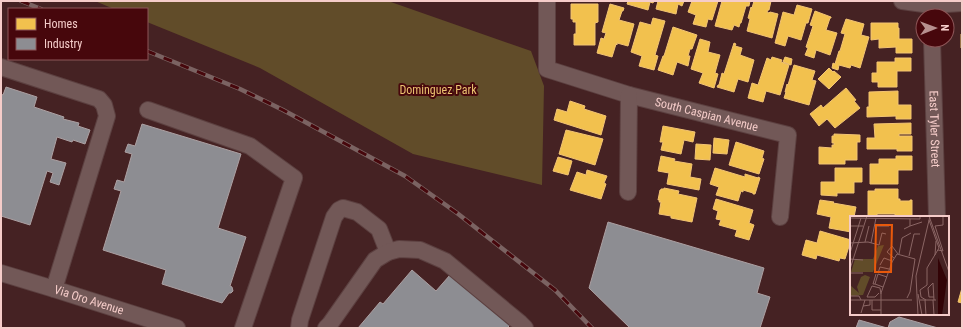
<svg xmlns="http://www.w3.org/2000/svg" width="963" height="329" font-family="'Roboto Condensed',sans-serif">
  <rect width="100%" height="100%" fill="#452223"/>
  <path fill="#614c29" d="M 95,1 L 388,1 L 531,51 L 544,86 L 542,185 L 413,154 L 260,68 L 147,22 L 147,9 L 114,9 Z"/>
  <path fill="#f2c14e" stroke="#f3c473" d="M 628,1 L 654,1 L 653,3 L 650,2 L 648,10 L 627,4 Z
    M 658,1 L 684,1 L 682,6 L 678,4 L 676,14 L 656,9 Z
    M 692,1 L 718,1 L 712,20 L 708,19 L 706,27 L 693,24 L 696,15 L 688,12 Z
    M 722,1 L 750,1 L 749,6 L 746,6 L 741,23 L 740,23 L 739,27 L 734,25 L 732,30 L 715,26 Z
    M 754,1 L 771,1 L 769,10 L 768,10 L 767,12 L 769,13 L 770,12 L 778,14 L 772,38 L 747,31 L 750,19 L 748,18 L 751,7 L 752,8 Z
    M 571,4 L 598,4 L 598,22 L 595,23 L 595,45 L 574,45 L 574,34 L 576,34 L 576,22 L 573,22 L 573,19 L 571,19 Z
    M 610,4 L 624,8 L 623,11 L 622,11 L 619,20 L 634,24 L 628,46 L 617,43 L 617,45 L 616,44 L 612,57 L 597,53 L 601,38 L 604,39 L 606,33 L 602,32 Z
    M 797,5 L 812,9 L 808,23 L 806,23 L 801,40 L 788,36 L 785,46 L 775,43 L 783,12 L 794,15 Z
    M 815,11 L 831,17 L 831,18 L 830,18 L 826,30 L 837,33 L 830,55 L 816,50 L 814,58 L 805,55 L 808,48 L 806,47 L 813,26 L 810,25 Z
    M 653,18 L 665,21 L 655,55 L 658,56 L 654,70 L 639,66 L 642,56 L 631,52 L 640,22 L 651,25 Z
    M 846,19 L 864,24 L 861,35 L 869,37 L 860,68 L 851,65 L 850,68 L 839,65 L 838,70 L 832,68 L 833,63 L 835,64 L 839,51 L 840,51 L 845,34 L 841,33 Z
    M 871,23 L 898,23 L 898,28 L 899,28 L 899,39 L 912,39 L 912,53 L 896,53 L 896,47 L 879,48 L 879,39 L 871,40 Z
    M 673,27 L 697,35 L 692,49 L 690,49 L 688,56 L 690,56 L 688,66 L 677,62 L 673,75 L 658,70 L 663,56 L 664,56 Z
    M 961,34 L 962,34 L 962,48 L 961,48 Z
    M 700,39 L 710,42 L 708,52 L 720,55 L 715,73 L 718,74 L 714,88 L 699,83 L 703,73 L 691,69 Z
    M 734,43 L 736,44 L 735,46 L 742,48 L 740,55 L 754,60 L 748,82 L 738,79 L 734,92 L 717,87 L 718,85 L 719,85 L 722,73 L 724,74 Z
    M 772,57 L 782,60 L 781,62 L 789,65 L 780,95 L 766,91 L 763,102 L 748,98 L 752,83 L 758,85 L 767,58 L 771,60 Z
    M 785,57 L 792,59 L 791,65 L 783,62 Z
    M 895,58 L 911,58 L 911,71 L 897,71 L 897,87 L 878,87 L 878,82 L 872,82 L 872,73 L 877,73 L 877,62 L 895,62 Z
    M 794,65 L 815,71 L 812,80 L 816,81 L 809,105 L 784,98 L 786,92 L 785,92 L 787,84 L 788,85 Z
    M 829,68 L 833,72 L 834,71 L 841,77 L 829,89 L 818,79 Z
    M 846,88 L 856,100 L 854,101 L 860,108 L 835,128 L 827,119 L 819,126 L 810,114 L 821,105 L 823,108 Z
    M 898,91 L 898,105 L 911,105 L 911,119 L 896,119 L 896,116 L 867,117 L 867,107 L 869,107 L 869,92 Z
    M 570,101 L 585,106 L 584,109 L 606,116 L 601,135 L 554,120 L 557,109 L 567,112 Z
    M 911,123 L 911,134 L 899,134 L 899,136 L 912,136 L 912,151 L 897,151 L 897,149 L 867,149 L 867,138 L 875,138 L 874,124 Z
    M 663,126 L 695,132 L 693,142 L 684,140 L 681,154 L 661,150 L 663,142 L 660,142 Z
    M 566,130 L 603,139 L 595,165 L 559,154 Z
    M 834,134 L 860,135 L 860,142 L 857,142 L 857,160 L 845,160 L 845,164 L 819,164 L 819,147 L 832,148 L 832,145 L 834,145 L 834,143 L 832,143 L 832,136 L 834,136 Z
    M 714,138 L 729,140 L 727,154 L 713,153 Z
    M 736,142 L 764,151 L 762,158 L 764,159 L 759,174 L 729,165 Z
    M 696,144 L 711,145 L 710,160 L 695,159 Z
    M 661,156 L 675,159 L 674,161 L 692,164 L 690,177 L 701,179 L 699,190 L 667,184 L 669,173 L 658,171 Z
    M 896,156 L 912,156 L 912,170 L 898,170 L 898,184 L 870,184 L 870,164 L 879,164 L 879,159 L 896,159 Z
    M 558,157 L 572,161 L 568,175 L 553,171 Z
    M 715,168 L 745,177 L 745,174 L 758,178 L 758,177 L 760,178 L 755,194 L 753,194 L 753,193 L 743,190 L 743,192 L 741,191 L 738,201 L 716,195 L 719,187 L 710,184 Z
    M 835,168 L 862,168 L 862,182 L 854,182 L 854,193 L 837,193 L 837,196 L 821,195 L 821,182 L 835,182 Z
    M 587,170 L 607,176 L 604,183 L 606,184 L 601,199 L 570,190 L 577,172 L 586,175 Z
    M 664,188 L 679,191 L 678,194 L 697,198 L 692,222 L 671,218 L 671,216 L 659,214 L 661,202 L 659,202 L 660,200 L 658,200 L 660,190 L 661,190 L 661,189 L 664,189 Z
    M 875,189 L 898,189 L 898,199 L 900,199 L 900,201 L 910,201 L 910,200 L 912,200 L 912,217 L 895,216 L 895,214 L 877,214 L 877,216 L 868,216 L 868,191 L 875,191 Z
    M 716,199 L 753,210 L 749,223 L 754,225 L 749,240 L 735,236 L 737,230 L 719,225 L 721,220 L 716,219 L 718,211 L 713,209 Z
    M 820,200 L 834,202 L 833,203 L 856,207 L 854,217 L 851,217 L 851,232 L 829,228 L 831,217 L 817,214 Z
    M 820,231 L 851,240 L 845,259 L 840,258 L 839,261 L 817,255 L 816,259 L 802,255 L 806,240 L 817,243 Z
    M 962,288 L 962,303 L 958,302 Z"/>
  <path fill="#8d8d92" stroke="#aca0a2" d="M 6,87 L 37,97 L 34,107 L 64,117 L 63,119 L 79,123 L 78,126 L 90,130 L 85,144 L 73,140 L 72,142 L 57,137 L 51,159 L 66,163 L 59,185 L 50,182 L 53,173 L 47,171 L 30,225 L 1,216 L 1,94 L 3,95 Z
    M 142,124 L 241,154 L 218,228 L 246,237 L 230,286 L 232,287 L 233,291 L 231,293 L 229,293 L 222,303 L 162,284 L 166,270 L 103,250 L 121,191 L 114,189 L 117,180 L 124,182 L 132,154 L 125,152 L 128,144 L 135,146 Z
    M 608,222 L 764,268 L 757,293 L 770,297 L 760,328 L 630,328 L 589,288 Z
    M 412,270 L 436,291 L 450,275 L 510,325 L 507,328 L 358,328 L 380,302 L 383,304 Z
    M 899,317 L 938,328 L 888,328 L 890,322 Z
    M 859,320 L 887,328 L 856,328 Z"/>
  <g fill="none" stroke-linecap="round" stroke-linejoin="round">
    <defs>
      <g id="minor">
        <path id="s1" d="M 547,1 L 547,69 L 629,95 L 788,135 L 780,217"/>
        <path d="M 902,1 L 931,5 L 962,3"/>
        <path id="s2" d="M 932,40 L 937,217"/>
        <path d="M 1,67 L 99,99 L 104,105 L 107,116 L 54,289"/>
        <path d="M 148,110 L 250,146 L 294,178 L 243,328"/>
        <path d="M 628,192 L 629,95"/>
        <path id="s3" d="M 1,273 L 54,289 L 177,328"/>
        <path d="M 299,328 L 300,320 L 334,217 L 339,210 L 343,208 L 357,212 L 379,229 L 388,252"/>
        <path d="M 326,328 L 330,324 L 375,260 L 388,252 L 399,249 L 420,250 L 445,261 L 520,323 L 525,328"/>
      </g>
    </defs>
    <use href="#minor" stroke="#5c4040" stroke-width="18"/>
    <use href="#minor" stroke="#725857" stroke-width="16"/>
    <defs>
      <path id="rail" d="M 21,1 L 41,9
        M 147,51 L 240,89 L 283,110 L 405,176 L 457,213 L 555,290 L 592,328"/>
    </defs>
    <use href="#rail" stroke="#7b6362" stroke-width="4.5"/>
    <use href="#rail" stroke="#47070c" stroke-width="3" stroke-dasharray="9" stroke-linecap="butt"/>
  </g>
  <g text-anchor="middle" dominant-baseline="central" stroke-width="4" stroke-linejoin="round" paint-order="stroke">
    <g font-size="12" fill="#ebc270" stroke="#47070c">
      <text x="438" y="90">Dominguez Park</text>
    </g>
    <g font-size="12" fill="#f5ccc9" stroke="#47070c">
      <text stroke="none"><textPath href="#s1" startOffset="234">South Caspian Avenue</textPath></text>
      <text stroke="none"><textPath href="#s2" startOffset="89">East Tyler Street</textPath></text>
      <text stroke="none"><textPath href="#s3" startOffset="92">Via Oro Avenue</textPath></text>
    </g>
  </g>
  <g transform="translate(850 216)">
    <rect width="99" height="99" fill="#452223"/>
    <path d="M 34,29 L 23,56 L 1,56 L 5,43 L 23,43 L 28,30 ZM 15,59 L 20,61 L 13,79 L 0,80 L 0,69 L 9,77 L 7,71 L 11,61 Z" fill="#614c29"/>
    <path d="M 88,42 L 97,64 L 92,99 L 88,99 Z" fill="#320306"/>
    <path fill="none" stroke="#8b6665" stroke-width="1" d="M 79,0 L 99,56M 0,2 L 70,3 L 70,0M 0,10 L 13,10M 26,10 L 39,10M 60,10 L 72,6M 54,13 L 60,10 L 60,3M 15,26 L 19,10M 0,27 L 18,26 L 29,29 L 32,17 L 36,18M 21,27 L 26,2M 88,34 L 93,35 L 85,10 L 93,9 L 93,0M 0,37 L 11,2M 49,38 L 52,22 L 61,17M 85,39 L 86,25M 59,40 L 64,18 L 70,18M 44,42 L 37,36 L 42,30 L 48,38M 0,43 L 13,44M 30,49 L 34,42 L 42,45M 0,53 L 17,0M 0,57 L 13,57M 28,57 L 30,51 L 39,53M 25,68 L 23,68 L 26,58M 77,69 L 77,52 L 89,32 L 79,4M 33,71 L 25,68 L 28,58 L 37,61M 29,77 L 25,81 L 17,81 L 22,70 L 30,72 L 31,78M 68,78 L 72,99M 0,80 L 9,80 L 11,84M 84,81 L 79,81 L 78,72 L 83,67 L 84,84M 0,84 L 62,84M 22,84 L 22,94 L 31,94M 70,84 L 86,84M 75,84 L 76,99M 76,84 L 71,81 L 70,74 L 77,69M 83,84 L 84,99M 13,90 L 20,89 L 20,84M 11,97 L 15,84M 31,99 L 31,77 L 42,46 L 47,38 L 65,43 L 60,76 L 57,82M 68,99 L 66,60 L 80,0"/>
    <path fill="#e8590c" fill-opacity="0.15" stroke="#e8590c" stroke-width="2" d="M 26,9 L 42,9 L 41,56 L 25,56 Z"/>
    <rect width="99" height="99" fill="none" stroke="#f5ccc9" stroke-width="2"/>
  </g>
  <rect width="963" height="329" fill="none" stroke="#f5ccc9" stroke-width="4"/>
  <rect x="8" y="8" width="140" height="52" fill="#47070c" stroke="#8d5658"/>
  <rect x="16" y="18" width="20" height="12" fill="#f2c14e" stroke="#8d5658"/>
  <text x="44" y="28" font-size="12" fill="#f5ccc9">Homes</text>
  <rect x="16" y="38" width="20" height="12" fill="#8d8d92" stroke="#8d5658"/>
  <text x="44" y="48" font-size="12" fill="#f5ccc9">Industry</text>
  <g transform="translate(935 28) rotate(89)"><circle r="19" fill="#47070c" stroke="#8d5658"/>
  <path d="M0-3L7 15L0 10L-7 15Z" fill="#b7908f"/>
  <text y="-6" font-size="11" font-weight="bold" text-anchor="middle" fill="#f5ccc9">N</text>
  </g>
</svg>
